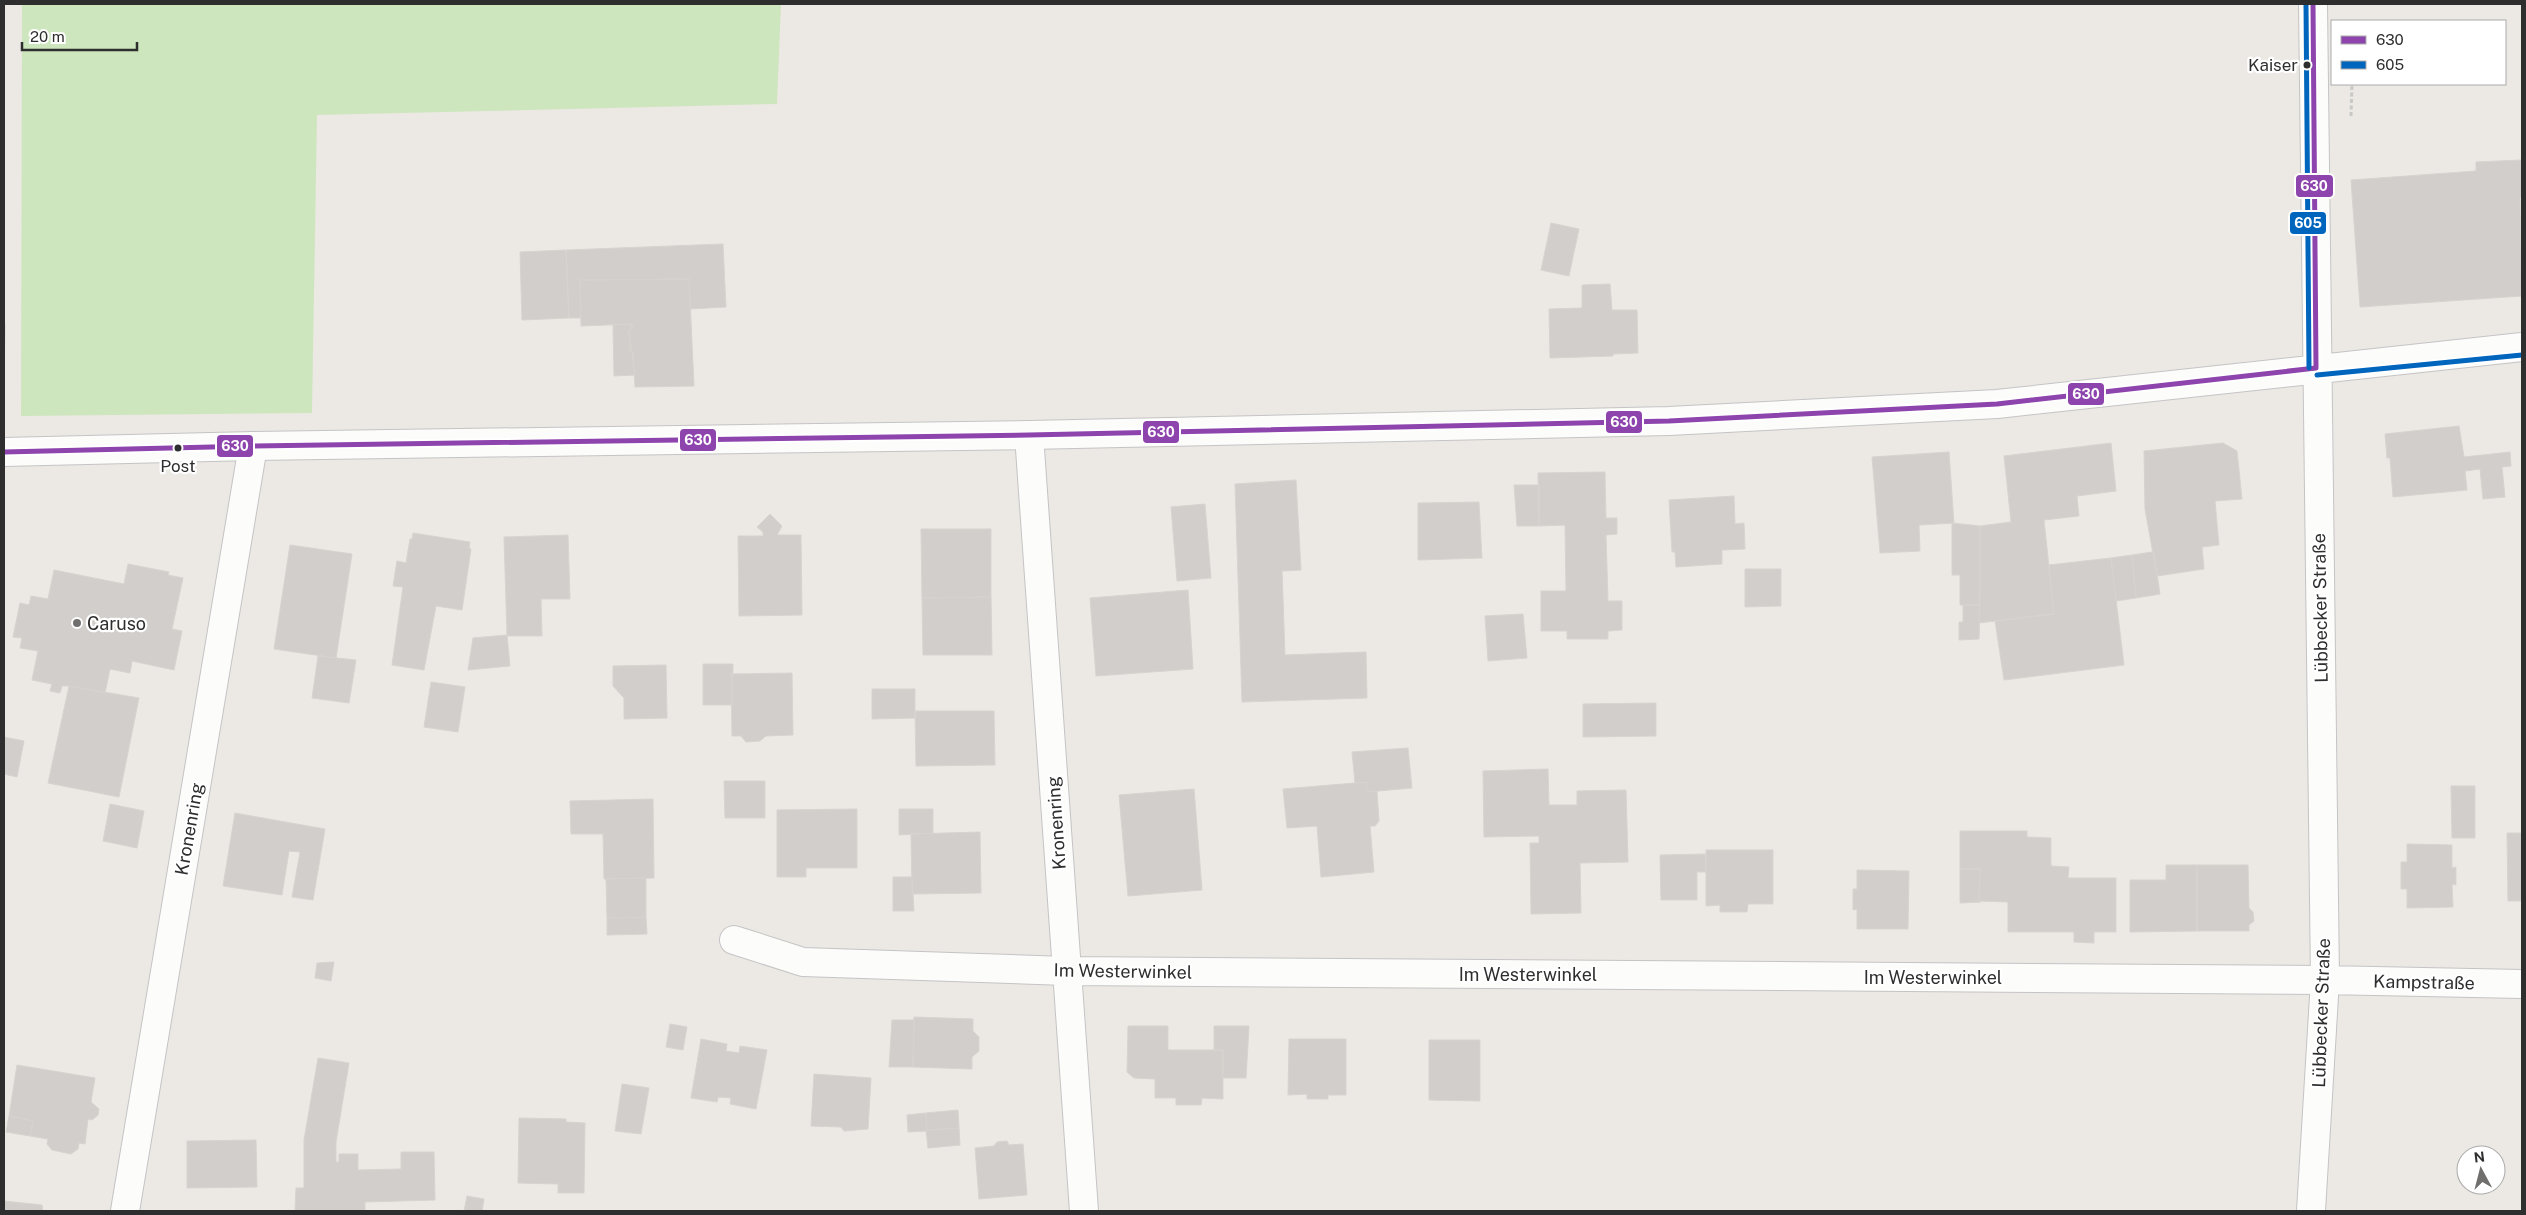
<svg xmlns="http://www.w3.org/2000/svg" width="2526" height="1215" font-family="'Public Sans',sans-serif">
  <rect width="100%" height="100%" fill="#ece8e4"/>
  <path fill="#cee6be" d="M 22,4 L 781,4 L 777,104 L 317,115 L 312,413 L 21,416 Z"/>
  <path fill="#d1cecb" stroke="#d7d4d0" d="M 2522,160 L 2522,197 L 2520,197 L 2522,296 L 2360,307 L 2351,180 L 2476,171 L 2476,162 Z
    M 1551,223 L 1579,229 L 1569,276 L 1541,270 Z
    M 723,244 L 726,307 L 690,309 L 689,279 L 580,280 L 581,318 L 569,318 L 566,250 Z
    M 566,250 L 569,318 L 522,320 L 520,252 Z
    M 689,279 L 694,386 L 635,387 L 633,352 L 630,351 L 629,330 L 632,329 L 632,324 L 581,326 L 580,280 Z
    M 1610,284 L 1612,310 L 1637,310 L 1638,353 L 1613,354 L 1613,356 L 1550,358 L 1549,309 L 1582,308 L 1582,285 Z
    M 632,324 L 632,329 L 629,330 L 635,375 L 614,376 L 613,325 Z
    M 4,325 L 5,325 L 4,381 Z
    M 2459,426 L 2464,457 L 2510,452 L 2511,466 L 2502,467 L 2505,497 L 2483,499 L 2480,469 L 2465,471 L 2467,490 L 2393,497 L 2390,458 L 2387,458 L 2385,434 Z
    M 2111,443 L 2116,491 L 2077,496 L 2079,516 L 2044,520 L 2054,614 L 1979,623 L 1980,526 L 2011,522 L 2004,456 Z
    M 2223,443 L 2237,451 L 2242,499 L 2215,501 L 2219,545 L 2202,547 L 2204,569 L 2157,576 L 2145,509 L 2144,451 Z
    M 1949,452 L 1954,523 L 1919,525 L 1920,551 L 1880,553 L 1872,457 Z
    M 1605,472 L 1606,518 L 1617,518 L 1617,534 L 1606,535 L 1608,601 L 1622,601 L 1622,630 L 1608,631 L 1608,639 L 1567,639 L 1567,631 L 1541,631 L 1541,591 L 1566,591 L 1565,525 L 1539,526 L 1538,473 Z
    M 1296,480 L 1301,570 L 1282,571 L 1285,655 L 1366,652 L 1367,698 L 1242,702 L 1235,484 Z
    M 1514,485 L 1539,485 L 1539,526 L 1517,526 Z
    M 1734,496 L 1735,524 L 1744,523 L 1745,549 L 1722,550 L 1722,564 L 1676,567 L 1675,552 L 1672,552 L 1669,500 Z
    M 1479,502 L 1482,558 L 1418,560 L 1418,503 Z
    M 1205,504 L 1211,578 L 1177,581 L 1171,507 Z
    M 770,514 L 782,526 L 777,535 L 801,535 L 802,615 L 739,616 L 738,536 L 763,536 L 763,532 L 757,527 Z
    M 1952,523 L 1980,526 L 1980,605 L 1960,605 L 1960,575 L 1952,575 Z
    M 921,529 L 991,529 L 991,597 L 922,598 Z
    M 413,533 L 470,542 L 469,548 L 471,549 L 462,610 L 436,606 L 424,670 L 392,665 L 403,587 L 393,586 L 397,561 L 406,563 L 410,539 L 412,539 Z
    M 568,535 L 570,599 L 541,599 L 542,636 L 507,636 L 504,537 Z
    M 290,545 L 352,554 L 336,658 L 274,649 Z
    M 2152,552 L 2154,553 L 2160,594 L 2136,598 L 2132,555 Z
    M 2132,555 L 2136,598 L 2116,601 L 2111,558 Z
    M 2111,558 L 2124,665 L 2004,680 L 1995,621 L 2054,614 L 2049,565 Z
    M 128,564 L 169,572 L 168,575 L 183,578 L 172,629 L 182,631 L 174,670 L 132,661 L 130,673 L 110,669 L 105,693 L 69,686 L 62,686 L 60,693 L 50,691 L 52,684 L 32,680 L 38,651 L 20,648 L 22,638 L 13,637 L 20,603 L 29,605 L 31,596 L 48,599 L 54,570 L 124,584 Z
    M 1745,569 L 1781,569 L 1781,606 L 1745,607 Z
    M 1188,590 L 1193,669 L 1096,676 L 1090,598 Z
    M 991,597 L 992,655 L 923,655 L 922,598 Z
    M 1963,605 L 1980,605 L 1979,639 L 1959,640 L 1959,622 L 1963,622 Z
    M 1523,614 L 1527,658 L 1488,661 L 1485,616 Z
    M 507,635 L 510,666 L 468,670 L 473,638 Z
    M 318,656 L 356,660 L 349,703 L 312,698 Z
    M 703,664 L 733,664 L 732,705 L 703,705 Z
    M 666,665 L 667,718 L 624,719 L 624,698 L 613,686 L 613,666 Z
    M 792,673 L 793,735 L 766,736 L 760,741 L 746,742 L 741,736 L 732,736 L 731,674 Z
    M 431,682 L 465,687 L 458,732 L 424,727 Z
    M 69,686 L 139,698 L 119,797 L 48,783 Z
    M 872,689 L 915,689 L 915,718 L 872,719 Z
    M 1656,703 L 1656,736 L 1583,737 L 1583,704 Z
    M 915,711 L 994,711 L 995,765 L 916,766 Z
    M 4,737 L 24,741 L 17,777 L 4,774 Z
    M 1408,748 L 1412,788 L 1367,792 L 1366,782 L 1355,783 L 1352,752 Z
    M 1548,769 L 1549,805 L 1577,805 L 1577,791 L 1626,790 L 1628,862 L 1580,863 L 1581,913 L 1531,914 L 1530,843 L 1539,843 L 1539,836 L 1484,837 L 1483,771 Z
    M 724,781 L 765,781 L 765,818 L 725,818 Z
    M 1366,782 L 1367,792 L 1377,791 L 1379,821 L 1375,826 L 1370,826 L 1374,872 L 1321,877 L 1317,826 L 1287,828 L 1283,789 Z
    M 2451,786 L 2475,786 L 2475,838 L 2452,838 Z
    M 1194,789 L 1202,890 L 1128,896 L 1119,795 Z
    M 653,799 L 654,878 L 604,879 L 603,834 L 571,834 L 570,801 Z
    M 110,804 L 144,811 L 137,848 L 103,841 Z
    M 857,809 L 857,868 L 806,868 L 806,877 L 777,877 L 777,810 Z
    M 899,809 L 933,809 L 933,833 L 899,835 Z
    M 235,813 L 325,829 L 313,900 L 292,897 L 300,852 L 289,851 L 282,895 L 223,886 Z
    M 1960,831 L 2027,831 L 2027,837 L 2051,838 L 2051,866 L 2069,867 L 2068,878 L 2116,878 L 2116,932 L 2094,932 L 2094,943 L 2074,942 L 2074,932 L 2008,932 L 2008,902 L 1979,901 L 1980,869 L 1960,869 Z
    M 980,832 L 981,893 L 912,894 L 911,834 Z
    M 2507,833 L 2522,833 L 2522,901 L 2508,901 Z
    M 2407,844 L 2452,845 L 2452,868 L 2456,867 L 2456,885 L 2452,884 L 2453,907 L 2407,908 L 2407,889 L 2401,889 L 2401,862 L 2407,862 Z
    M 1706,850 L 1773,850 L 1773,904 L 1748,904 L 1747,912 L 1720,912 L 1720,905 L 1706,906 Z
    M 1705,854 L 1706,872 L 1697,872 L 1697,900 L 1661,900 L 1660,855 Z
    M 2166,865 L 2197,865 L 2197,931 L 2130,932 L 2130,880 L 2166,880 Z
    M 2197,865 L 2248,865 L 2249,908 L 2253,912 L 2254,921 L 2249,925 L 2249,931 L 2197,931 Z
    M 1960,869 L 1980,869 L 1979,901 L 1981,902 L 1960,903 Z
    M 1857,870 L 1909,871 L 1908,929 L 1857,929 L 1857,909 L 1853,910 L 1853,889 L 1857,889 Z
    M 893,877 L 912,877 L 914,911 L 893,911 Z
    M 646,878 L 646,917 L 607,918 L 606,879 Z
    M 646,917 L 647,934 L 607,935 L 607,918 Z
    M 334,962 L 331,981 L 315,978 L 317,963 Z
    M 914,1017 L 973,1019 L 973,1031 L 979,1037 L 979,1051 L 972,1057 L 972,1069 L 913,1067 Z
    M 892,1020 L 914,1020 L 913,1067 L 889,1067 Z
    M 670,1024 L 687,1027 L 683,1050 L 666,1047 Z
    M 1128,1026 L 1168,1026 L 1168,1050 L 1223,1050 L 1223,1099 L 1202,1098 L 1201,1105 L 1176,1105 L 1176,1098 L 1155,1098 L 1155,1079 L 1134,1078 L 1127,1072 Z
    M 1214,1026 L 1249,1026 L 1246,1078 L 1222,1078 L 1223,1050 L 1214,1050 Z
    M 701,1039 L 727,1044 L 726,1051 L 739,1053 L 740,1046 L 767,1050 L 756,1109 L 730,1104 L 731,1098 L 718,1097 L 717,1102 L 691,1098 Z
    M 1289,1039 L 1346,1039 L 1346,1095 L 1328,1095 L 1328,1099 L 1307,1099 L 1307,1094 L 1288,1095 Z
    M 1429,1040 L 1480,1040 L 1480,1101 L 1429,1100 Z
    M 318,1058 L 349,1063 L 336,1142 L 336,1162 L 339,1162 L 339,1154 L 358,1154 L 358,1170 L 401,1169 L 401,1152 L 434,1152 L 435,1200 L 365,1202 L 365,1211 L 295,1211 L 296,1188 L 304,1188 L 304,1140 Z
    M 17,1065 L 95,1078 L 91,1102 L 99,1109 L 98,1115 L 92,1120 L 88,1119 L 85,1144 L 79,1143 L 78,1149 L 71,1154 L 52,1150 L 47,1144 L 48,1139 L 30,1136 L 33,1121 L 9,1116 Z
    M 814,1074 L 871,1078 L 868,1129 L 844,1131 L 841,1127 L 811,1126 Z
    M 622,1084 L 649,1088 L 641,1134 L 615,1131 Z
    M 958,1110 L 959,1128 L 927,1130 L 926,1113 Z
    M 926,1113 L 927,1131 L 908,1132 L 907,1115 Z
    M 9,1116 L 33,1121 L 30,1136 L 6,1132 Z
    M 519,1118 L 566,1119 L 566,1122 L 585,1123 L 584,1193 L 558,1193 L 558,1184 L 518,1183 Z
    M 959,1128 L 960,1145 L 928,1148 L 926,1130 Z
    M 256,1140 L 257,1187 L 187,1188 L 187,1141 Z
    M 1007,1141 L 1009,1145 L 1023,1144 L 1027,1195 L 979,1199 L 975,1148 L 994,1146 L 997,1142 Z
    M 467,1196 L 484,1199 L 482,1211 L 464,1211 Z
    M 4,1201 L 42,1205 L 43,1211 L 4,1211 Z"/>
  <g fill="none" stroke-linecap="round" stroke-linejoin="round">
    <defs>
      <path id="minor" d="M 1029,435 L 1084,1211
        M 734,940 L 803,962 L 1066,971 L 2325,980 L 2522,984
        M 125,1211 L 253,446
        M 2311,1211 L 2325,980 L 2313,4"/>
      <path id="secondary" d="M 4,452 L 253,446 L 1029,435 L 1669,421 L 1997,404 L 2522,347"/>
    </defs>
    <use href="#minor" stroke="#c5c4c5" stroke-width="30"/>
    <use href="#secondary" stroke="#c5c4c5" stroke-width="30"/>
    <path stroke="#c9c9c8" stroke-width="3" stroke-dasharray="4 2.5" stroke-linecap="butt" d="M 2351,116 L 2352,84"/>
    <use href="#minor" stroke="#fcfcfb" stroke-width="28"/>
    <use href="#secondary" stroke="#fcfcfb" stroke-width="28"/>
    <defs>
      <path id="bus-1" d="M 2313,4 L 2316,368
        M 4,452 L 253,446 L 1029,435 L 1669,421 L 1997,404 L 2316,368"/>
      <path id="bus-2" d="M 2306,4 L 2309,368
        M 2317,375 L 2522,355"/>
    </defs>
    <use href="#bus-1" stroke="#fff" stroke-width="9"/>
    <use href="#bus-2" stroke="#fff" stroke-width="9"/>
    <use href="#bus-1" stroke="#8e44ad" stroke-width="5"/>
    <use href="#bus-2" stroke="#0065bd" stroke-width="5"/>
  </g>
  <g fill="#2e2e2e" stroke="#fff" stroke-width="2">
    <circle cx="2307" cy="65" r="4.5"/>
    <circle cx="178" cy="448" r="4.5"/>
  </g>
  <circle fill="#706f6e" stroke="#fff" stroke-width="2" cx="77" cy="623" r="5"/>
  <g text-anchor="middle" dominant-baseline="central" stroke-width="4.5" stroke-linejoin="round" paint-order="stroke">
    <g font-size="17" fill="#2e2e2e" stroke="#fff" text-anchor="end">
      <text x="2298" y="65">Kaiser</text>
      <text x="178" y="466" text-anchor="middle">Post</text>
    </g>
    <g font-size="18" fill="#2e2e2e" stroke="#fff">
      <text transform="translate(2320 608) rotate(-91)">Lübbecker Straße</text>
      <text transform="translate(1056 823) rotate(-94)">Kronenring</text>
      <text transform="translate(189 829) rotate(-80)">Kronenring</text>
      <text transform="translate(1123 971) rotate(1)">Im Westerwinkel</text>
      <text x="1528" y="974">Im Westerwinkel</text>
      <text x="1933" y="977">Im Westerwinkel</text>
      <text transform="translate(2424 982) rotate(1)">Kampstraße</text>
      <text transform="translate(2321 1013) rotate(-88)">Lübbecker Straße</text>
    </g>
    <g font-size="18" fill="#2e2e2e" stroke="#fff" text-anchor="start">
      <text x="87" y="623">Caruso</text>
    </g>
  </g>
  <g stroke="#fff" stroke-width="2">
    <rect x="2295" y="174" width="39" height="24" rx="5" fill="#8e44ad"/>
    <rect x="2289" y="211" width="38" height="24" rx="5" fill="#0065bd"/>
    <rect x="2067" y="382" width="38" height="24" rx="5" fill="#8e44ad"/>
    <rect x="1605" y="410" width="38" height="24" rx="5" fill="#8e44ad"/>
    <rect x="1142" y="420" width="38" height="24" rx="5" fill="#8e44ad"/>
    <rect x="679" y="428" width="38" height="24" rx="5" fill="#8e44ad"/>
    <rect x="216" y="434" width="38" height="24" rx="5" fill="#8e44ad"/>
  </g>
  <g font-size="14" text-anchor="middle" font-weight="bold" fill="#fff">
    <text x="2314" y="191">630</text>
    <text x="2308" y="228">605</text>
    <text x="2086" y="399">630</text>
    <text x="1624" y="427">630</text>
    <text x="1161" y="437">630</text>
    <text x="698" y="445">630</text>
    <text x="235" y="451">630</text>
  </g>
  <rect width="2526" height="1215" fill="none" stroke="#2e2e2e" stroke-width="10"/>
  <rect x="2331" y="20" width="175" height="65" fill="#ffffff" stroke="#ababab"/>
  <rect x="2341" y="36" width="25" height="8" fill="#8e44ad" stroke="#ababab"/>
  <text x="2376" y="45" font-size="15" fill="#2e2e2e">630</text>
  <rect x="2341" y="61" width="25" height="8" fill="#0065bd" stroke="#ababab"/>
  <text x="2376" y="70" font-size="15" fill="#2e2e2e">605</text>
  <g transform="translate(2481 1170) rotate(353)"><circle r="24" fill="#ffffff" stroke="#ababab"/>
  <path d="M0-4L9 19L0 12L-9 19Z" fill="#706f6e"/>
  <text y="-8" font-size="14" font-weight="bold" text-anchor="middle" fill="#2e2e2e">N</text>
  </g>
  <path d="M22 42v8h115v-8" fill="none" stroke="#2e2e2e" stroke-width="2.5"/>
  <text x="30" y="42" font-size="15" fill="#2e2e2e" stroke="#ffffff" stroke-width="4" paint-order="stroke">20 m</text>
</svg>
